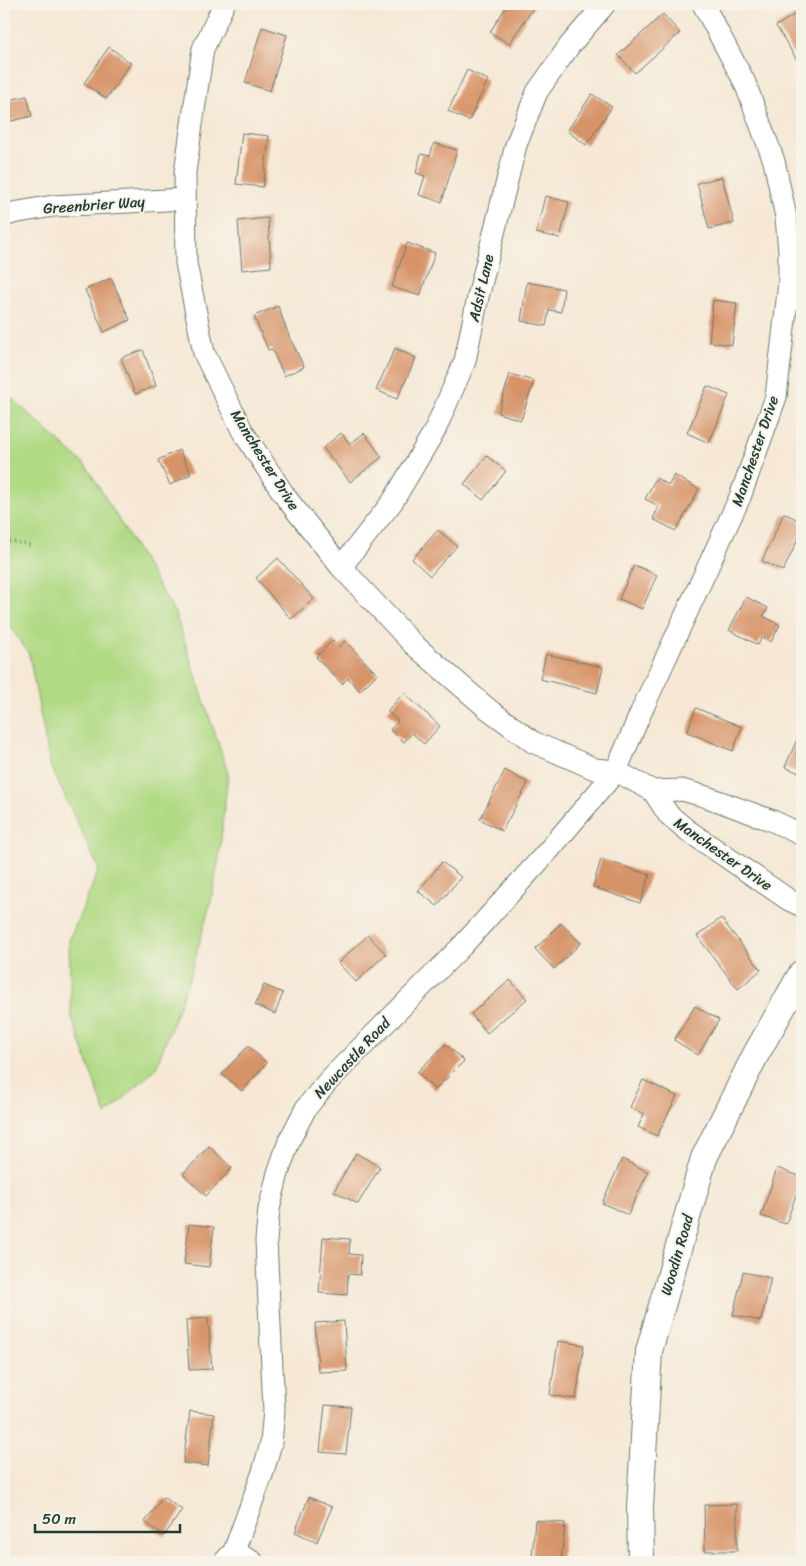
<svg xmlns="http://www.w3.org/2000/svg" width="806" height="1566" font-family="Sriracha,sans-serif">
  <rect width="100%" height="100%" fill="#f7f3e8"/>
  <filter id="ink" filterUnits="userSpaceOnUse"><feTurbulence type="fractalNoise" baseFrequency=".02" numOctaves="2"/><feDisplacementMap in="SourceGraphic" scale="10" xChannelSelector="R" yChannelSelector="G"/><feConvolveMatrix kernelMatrix="1 2 1 2 8 2 1 2 1" color-interpolation-filters="sRGB"/></filter>
  <filter id="wash" filterUnits="userSpaceOnUse"><feTurbulence type="fractalNoise" baseFrequency=".0096" numOctaves="4" result="noise"/><feDisplacementMap in="SourceGraphic" scale="20" xChannelSelector="R" yChannelSelector="G"/><feGaussianBlur stdDeviation="1.12" result="paint"/><feColorMatrix in="noise" values="0 0 0 0 0 0 0 0 0 0 0 0 0 0 0 0 0 1.4 0 .05"/><feComposite in="paint" operator="in"/></filter>
  <g filter="url(#wash)">
    <rect width="100%" height="100%" fill="#f6e8d5"/>
    <path fill="#b0da84" stroke="#688c5c" d="M 4,391 L 87,467 L 175,613 L 228,773 L 219,857 L 211,901 L 191,973 L 156,1068 L 106,1115 L 71,1015 L 69,941 L 99,869 L 50,765 L 29,654 L 4,617 Z"/>
    <g id="blocks">
      <path fill="#d79367" d="M 508,4 L 536,4 L 509,44 L 490,32 Z
        M 802,10 L 802,68 L 776,26 Z
        M 663,14 L 680,33 L 635,73 L 618,55 Z
        M 262,27 L 287,35 L 270,91 L 245,83 Z
        M 109,47 L 131,63 L 106,99 L 84,83 Z
        M 467,70 L 488,80 L 469,121 L 448,111 Z
        M 592,94 L 612,107 L 586,145 L 567,131 Z
        M 27,96 L 32,116 L 4,123 L 4,101 Z
        M 242,133 L 269,136 L 263,187 L 236,184 Z
        M 434,143 L 457,150 L 442,202 L 419,195 L 425,176 L 416,173 L 421,154 L 430,156 Z
        M 722,177 L 734,223 L 709,229 L 697,183 Z
        M 545,196 L 569,202 L 560,238 L 536,233 Z
        M 268,218 L 271,267 L 242,270 L 238,221 Z
        M 407,243 L 435,253 L 420,296 L 392,287 Z
        M 111,278 L 130,320 L 104,332 L 85,290 Z
        M 527,282 L 564,289 L 561,312 L 549,310 L 546,326 L 521,321 Z
        M 713,300 L 737,303 L 732,345 L 709,342 Z
        M 278,306 L 289,336 L 304,367 L 284,376 L 272,349 L 268,350 L 254,316 Z
        M 395,348 L 416,358 L 397,399 L 376,390 Z
        M 143,350 L 156,386 L 135,394 L 121,358 Z
        M 510,374 L 534,381 L 521,420 L 498,413 Z
        M 707,386 L 729,395 L 709,443 L 687,433 Z
        M 341,433 L 350,444 L 364,433 L 382,457 L 350,482 L 323,448 Z
        M 179,450 L 191,474 L 170,485 L 158,460 Z
        M 487,456 L 506,471 L 483,500 L 464,484 Z
        M 674,475 L 699,489 L 676,531 L 653,519 L 659,506 L 645,499 L 656,478 L 669,485 Z
        M 784,513 L 802,522 L 802,531 L 783,571 L 762,561 Z
        M 438,530 L 457,546 L 430,576 L 412,559 Z
        M 278,558 L 314,599 L 291,619 L 256,578 Z
        M 634,565 L 657,575 L 642,609 L 619,599 Z
        M 746,597 L 768,608 L 763,616 L 780,625 L 771,642 L 762,637 L 758,645 L 729,630 Z
        M 333,640 L 340,647 L 345,641 L 377,674 L 360,691 L 348,678 L 342,684 L 316,657 Z
        M 546,654 L 603,667 L 597,693 L 540,679 Z
        M 404,693 L 440,726 L 424,744 L 412,733 L 404,742 L 390,730 L 398,721 L 387,711 Z
        M 696,708 L 742,727 L 733,751 L 687,732 Z
        M 802,728 L 802,774 L 785,767 Z
        M 505,770 L 528,783 L 502,831 L 480,819 Z
        M 601,859 L 650,875 L 640,903 L 593,887 Z
        M 442,862 L 461,877 L 437,906 L 418,891 Z
        M 721,918 L 761,970 L 738,989 L 697,936 Z
        M 561,923 L 581,943 L 554,969 L 535,949 Z
        M 368,935 L 386,954 L 356,982 L 338,963 Z
        M 510,980 L 527,999 L 487,1033 L 471,1014 Z
        M 264,985 L 283,993 L 275,1014 L 255,1005 Z
        M 695,1006 L 719,1020 L 698,1055 L 674,1040 Z
        M 446,1044 L 464,1061 L 435,1090 L 417,1072 Z
        M 248,1046 L 267,1063 L 242,1091 L 222,1074 Z
        M 643,1080 L 677,1096 L 657,1136 L 638,1127 L 644,1114 L 630,1107 Z
        M 209,1146 L 232,1168 L 206,1196 L 183,1174 Z
        M 356,1153 L 380,1167 L 358,1204 L 334,1191 Z
        M 622,1159 L 648,1172 L 628,1215 L 602,1203 Z
        M 777,1168 L 802,1177 L 786,1224 L 761,1216 Z
        M 189,1224 L 214,1227 L 209,1267 L 184,1264 Z
        M 323,1237 L 350,1239 L 349,1254 L 361,1255 L 360,1275 L 348,1274 L 347,1295 L 319,1293 Z
        M 743,1272 L 771,1278 L 761,1321 L 733,1315 Z
        M 208,1318 L 212,1369 L 189,1370 L 186,1320 Z
        M 344,1321 L 347,1371 L 318,1372 L 315,1323 Z
        M 558,1341 L 584,1345 L 576,1399 L 550,1395 Z
        M 325,1405 L 351,1407 L 346,1454 L 320,1452 Z
        M 190,1411 L 214,1414 L 208,1466 L 183,1463 Z
        M 163,1497 L 182,1510 L 164,1536 L 145,1522 Z
        M 309,1497 L 332,1507 L 317,1542 L 295,1532 Z
        M 737,1504 L 737,1551 L 705,1551 L 704,1505 Z
        M 535,1520 L 565,1523 L 561,1560 L 532,1557 Z"/>
    </g>
  </g>
  <g filter="url(#ink)">
    <use href="#blocks" fill-opacity="0" stroke="#6a796c" stroke-width="1"/>
    <g fill="none" stroke-linecap="round" stroke-linejoin="round">
      <defs>
        <path id="minor" d="M 224,4 L 203,49 L 185,172 L 186,263 L 204,353 L 243,432 L 287,499 L 341,567 L 413,644 L 488,709 L 533,742 L 595,769 L 616,771 L 653,791 L 668,814 L 687,830 L 789,900 L 802,906
          M 4,216 L 13,213 L 53,206 L 185,199
          M 341,567 L 393,501 L 435,430 L 465,361 L 478,297 L 516,145 L 537,92 L 570,45 L 605,4
          M 653,791 L 682,790 L 707,797 L 773,821 L 802,835
          M 234,1551 L 253,1562
          M 224,1562 L 234,1551 L 263,1472 L 271,1443 L 274,1410 L 266,1240 L 269,1209 L 278,1173 L 289,1141 L 306,1108 L 329,1080 L 462,946 L 549,850 L 616,771 L 641,712 L 740,497 L 776,397 L 789,283 L 789,251 L 786,217 L 774,161 L 745,83 L 703,4"/>
        <path id="tertiary" d="M 641,1562 L 640,1507 L 649,1351 L 704,1158 L 756,1054 L 802,973"/>
      </defs>
      <use href="#minor" stroke="#6a796c" stroke-width="23"/>
      <use href="#tertiary" stroke="#6a796c" stroke-width="28"/>
      <path stroke="#6a796c" stroke-width="3" stroke-dasharray="1 4" stroke-linecap="butt" d="M 4,540 L 33,546"/>
      <use href="#minor" stroke="#fff" stroke-width="21"/>
      <use href="#tertiary" stroke="#fff" stroke-width="26"/>
    </g>
  </g>
  <g text-anchor="middle" dominant-baseline="central" stroke-width="4" stroke-linejoin="round" paint-order="stroke">
    <g font-size="15" fill="#1f3d34" stroke="#f7f3e8">
      <text transform="translate(94 205) rotate(-4)">Greenbrier Way</text>
      <text transform="translate(481 288) rotate(-77)">Adsit Lane</text>
      <text transform="translate(755 451) rotate(-71)">Manchester Drive</text>
      <text transform="translate(265 460) rotate(58)">Manchester Drive</text>
      <text transform="translate(723 854) rotate(35)">Manchester Drive</text>
      <text transform="translate(352 1058) rotate(-47)">Newcastle Road</text>
      <text transform="translate(677 1255) rotate(-74)">Woodin Road</text>
    </g>
  </g>
  <rect width="806" height="1566" fill="none" stroke="#f7f3e8" stroke-width="20"/>
  <path d="M35 1524v8h145v-8" fill="none" stroke="#1f3d34" stroke-width="2.5"/>
  <text x="42" y="1524" font-size="15" fill="#1f3d34" stroke="#f7f3e8" stroke-width="4" paint-order="stroke">50 m</text>
</svg>
